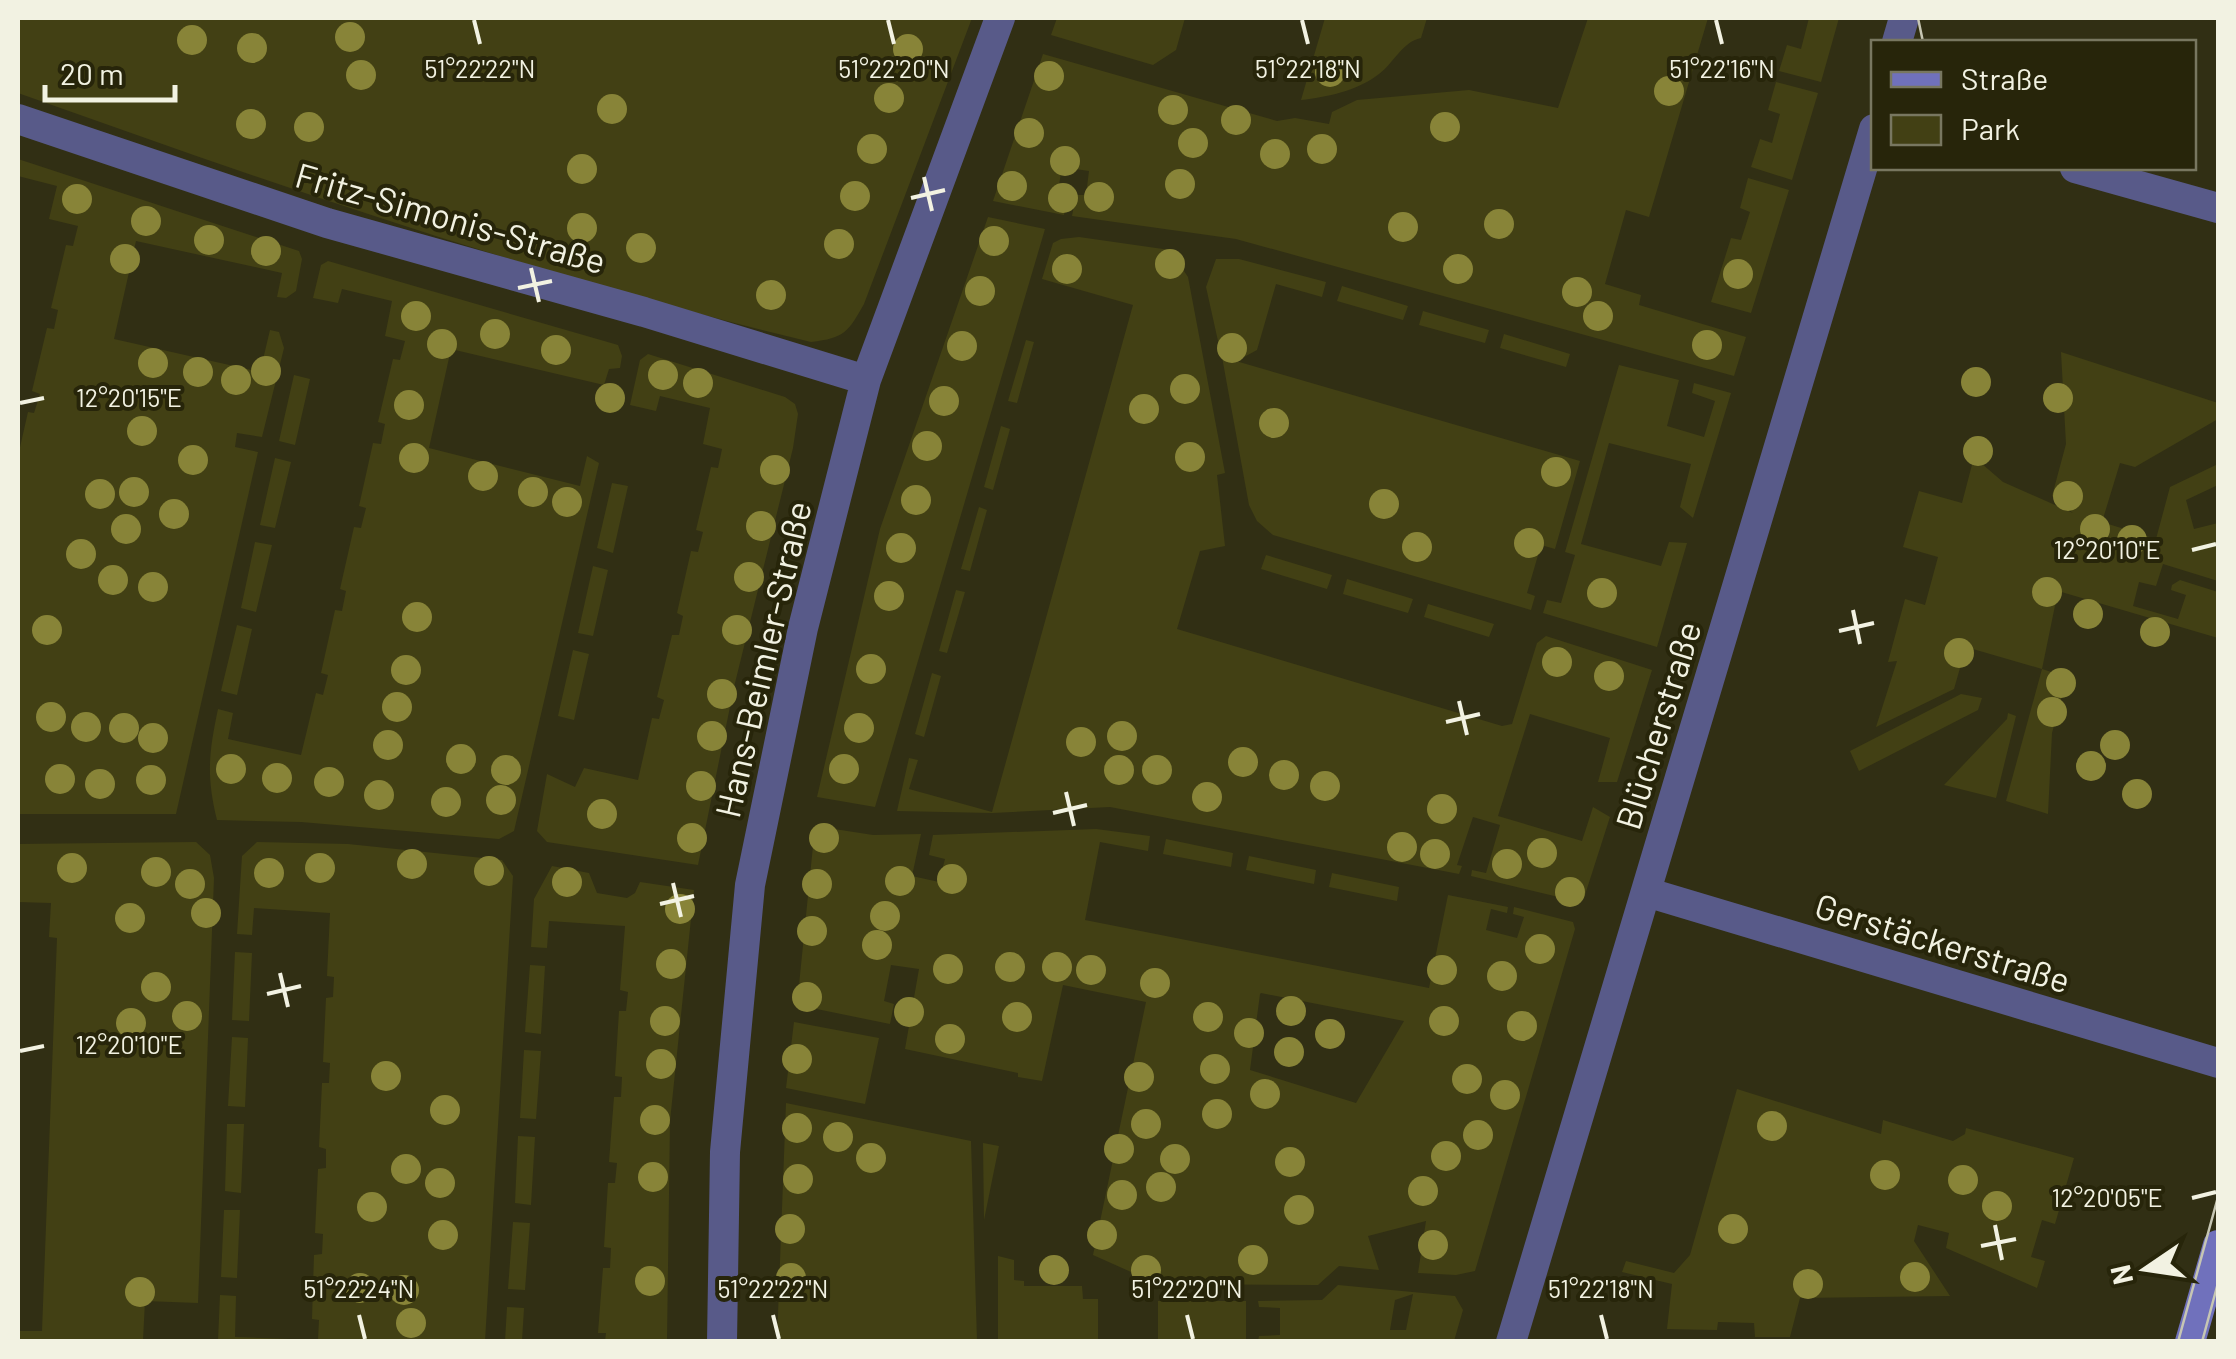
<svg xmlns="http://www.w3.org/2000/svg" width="2236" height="1359" font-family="Barlow,sans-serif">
  <rect width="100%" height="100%" fill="#312f14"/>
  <path fill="#424014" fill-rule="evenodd" d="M 18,18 L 972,18 L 864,304 C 848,332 845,338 811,342 C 541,277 279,186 18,93 Z
    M 1057,18 L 1185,18 L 1176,50 L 1153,65 L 1051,35 Z
    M 1325,18 L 1427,18 L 1421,38 C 1402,42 1394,63 1379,74 C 1357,91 1327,97 1301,100 Z
    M 1588,18 L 1708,18 L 1649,217 L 1626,210 L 1605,284 L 1641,295 L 1639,305 L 1746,337 L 1734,376 L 1236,239 L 1072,216 L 1076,195 L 1086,195 L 1089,171 L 1062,167 L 1058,191 L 1068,193 L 1064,215 L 993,201 L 1043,54 L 1277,121 L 1295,118 L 1329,124 L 1332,112 L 1357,100 L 1469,90 L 1558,108 Z
    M 1809,18 L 1839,18 L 1821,82 L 1779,71 L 1787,45 L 1801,49 Z
    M 1776,82 L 1818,93 L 1792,180 L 1751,167 L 1760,139 L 1772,143 L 1780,114 L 1768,110 Z
    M 18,159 L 299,251 L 302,259 L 296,291 L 286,298 L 277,297 L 282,273 L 136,241 L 114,339 L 260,372 L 270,330 L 279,332 L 284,348 L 262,437 L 237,433 L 235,447 L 258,452 L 176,814 L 18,814 L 18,489 L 20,477 L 18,476 L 18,456 L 28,412 L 34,413 L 40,394 L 32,391 L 47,328 L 54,329 L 58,310 L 51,308 L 66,245 L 73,246 L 78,226 L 49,219 L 57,186 L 18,176 Z
    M 1748,178 L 1789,190 L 1751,313 L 1711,302 L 1731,238 L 1741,240 L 1750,212 L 1740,208 Z
    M 988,217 L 1045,229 L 875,807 L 817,797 L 880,529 Z
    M 1079,237 L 1170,250 L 1188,277 L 1225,473 L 1217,475 L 1225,546 L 1200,551 L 1177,629 L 1502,726 L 1512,724 L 1537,643 L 1546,636 L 1652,670 L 1617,782 L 1598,782 L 1610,738 L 1530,714 L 1498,816 L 1582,841 L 1593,807 L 1610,817 L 1584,898 L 1571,900 L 1471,876 L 1472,870 L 1486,873 L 1500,825 L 1473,817 L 1457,865 L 1462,866 L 1459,874 L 1110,807 L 992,813 L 897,811 L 909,758 L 918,760 L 909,789 L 992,812 L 1133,305 L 1042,279 L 1053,243 L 1061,239 Z
    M 1216,259 L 1239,259 L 1326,282 L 1322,297 L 1276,284 L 1257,350 L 1244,357 L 1220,350 L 1206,287 Z
    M 328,261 L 618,345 L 622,356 L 620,368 L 609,369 L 604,385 L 451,349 L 429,448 L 580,486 L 587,456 L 599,463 L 514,831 L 499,839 L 301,822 L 217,820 C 206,776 209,752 218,709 L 233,713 L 228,739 L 301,755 L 316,693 L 323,695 L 328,675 L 321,673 L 335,610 L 342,611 L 346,591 L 340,589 L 354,527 L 361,528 L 366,508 L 359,506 L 373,443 L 381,444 L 385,424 L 378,422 L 393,359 L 400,360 L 405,341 L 385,336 L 392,301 L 342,289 L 338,303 L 313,298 L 321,265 Z
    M 1342,286 L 1408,306 L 1403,320 L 1337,301 Z
    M 1423,311 L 1489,330 L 1485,343 L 1419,325 Z
    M 1504,334 L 1570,354 L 1566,367 L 1500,348 Z
    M 1026,340 L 1034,342 L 1017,403 L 1008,401 Z
    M 2061,352 L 2218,403 L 2218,419 L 2135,467 L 2120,463 L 2102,522 L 2156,539 L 2170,487 L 2218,464 L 2218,485 L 2186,500 L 2194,529 L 2218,523 L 2218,581 L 2163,564 L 2156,586 L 2139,582 L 2133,606 L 2178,619 L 2186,595 L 2171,590 L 2172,585 L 2180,580 L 2218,592 L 2218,638 L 2058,591 L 2042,669 L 2067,677 L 2052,733 L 2048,814 L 2006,801 L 2042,669 L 1966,647 L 1954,689 L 1876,727 L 1897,661 L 1888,662 L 1905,599 L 1925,605 L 1938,557 L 1903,547 L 1919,491 L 1962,503 L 1974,457 L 2003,482 L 2073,513 L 2052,496 L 2066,444 Z
    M 648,354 L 785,397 L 795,404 L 798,414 L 793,448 L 734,687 L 698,865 L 547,842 L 537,831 L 547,774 L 575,787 L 584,768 L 638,780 L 652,718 L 659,719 L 664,700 L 657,697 L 672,635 L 679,635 L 683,616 L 677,613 L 691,551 L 698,552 L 703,532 L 696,530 L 711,467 L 718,468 L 722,449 L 703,444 L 710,408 L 660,396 L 656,411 L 630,405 L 640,360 Z
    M 1222,357 L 1580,461 L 1555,549 L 1541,545 L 1527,593 L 1535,596 L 1531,610 L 1273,535 L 1257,521 L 1249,505 Z
    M 1619,365 L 1679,380 L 1667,426 L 1704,437 L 1715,401 L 1692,393 L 1694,383 L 1731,393 L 1693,518 L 1680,507 L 1691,464 L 1609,443 L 1581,544 L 1661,566 L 1669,542 L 1687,543 L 1657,647 L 1543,613 L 1547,600 L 1561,603 L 1575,555 L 1565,552 Z
    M 294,375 L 310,379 L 295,445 L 279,441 Z
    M 1001,426 L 1010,429 L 993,490 L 984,487 Z
    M 275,458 L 291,462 L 275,528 L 260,525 Z
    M 612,483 L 628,486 L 613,553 L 597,548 Z
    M 979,507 L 987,510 L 970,571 L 961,569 Z
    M 255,542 L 272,545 L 256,612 L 241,608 Z
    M 1266,555 L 1332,575 L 1327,589 L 1261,569 Z
    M 593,566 L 608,570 L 593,636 L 578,633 Z
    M 1347,579 L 1413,599 L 1408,613 L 1343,594 Z
    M 956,590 L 965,592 L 947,653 L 939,651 Z
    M 1428,604 L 1494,624 L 1489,637 L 1424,617 Z
    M 237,625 L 252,629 L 237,695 L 221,691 Z
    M 573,650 L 589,654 L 574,720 L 558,716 Z
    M 932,673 L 941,676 L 924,737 L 915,734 Z
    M 1961,694 L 1982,698 L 1978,710 L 1859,771 L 1850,751 Z
    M 2008,713 L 2016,716 L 1996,798 L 1944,785 L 2007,719 Z
    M 815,826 L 873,835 L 921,834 L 912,876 L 939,882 L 945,859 L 929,855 L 933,835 L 1096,829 L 1150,836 L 1148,851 L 1100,842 L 1085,920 L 1429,988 L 1448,895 L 1508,907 L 1507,913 L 1491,909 L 1486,930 L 1517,938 L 1524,917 L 1513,914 L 1514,907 L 1573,922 L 1575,929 L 1475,1271 L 1456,1275 L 1418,1273 L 1426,1221 L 1368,1236 L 1379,1270 L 1339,1266 L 1318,1285 L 1158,1284 L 1093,1255 L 1146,1002 L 1063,985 L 1042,1081 L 1018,1077 L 1018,1073 L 905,1049 L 919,969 L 891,965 L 884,1001 L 894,1004 L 890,1024 L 797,1005 ZM 1260,994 L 1261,993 L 1404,1021 L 1356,1103 L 1250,1070 Z
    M 1166,839 L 1233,853 L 1231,867 L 1163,854 Z
    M 196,842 L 210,855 L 214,878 L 198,1303 L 145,1301 L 143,1340 L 165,1341 L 18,1341 L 18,1331 L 42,1331 L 57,938 L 49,937 L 51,903 L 18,902 L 18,844 Z
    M 257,842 L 348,844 L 502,860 L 513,876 L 485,1341 L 218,1341 L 220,1295 L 236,1296 L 235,1337 L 318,1340 L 319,1320 L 312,1319 L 314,1255 L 322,1254 L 323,1234 L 315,1233 L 318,1169 L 326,1168 L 326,1149 L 319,1147 L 322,1083 L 329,1083 L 330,1063 L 323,1062 L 326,998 L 333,997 L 334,977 L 327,976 L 330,913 L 254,908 L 252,935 L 237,934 L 242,856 Z
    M 1249,856 L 1316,870 L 1314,884 L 1246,870 Z
    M 552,866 L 589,873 L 597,893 L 627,898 L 635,893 L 640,882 L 694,890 L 670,1121 L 667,1341 L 605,1341 L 606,1333 L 598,1333 L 603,1268 L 610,1268 L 611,1248 L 604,1247 L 608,1183 L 615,1183 L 617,1163 L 609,1162 L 614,1097 L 621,1097 L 622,1077 L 615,1076 L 619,1011 L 626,1011 L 628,992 L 620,990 L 625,926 L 549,921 L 547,948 L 531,947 L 534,899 Z
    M 1332,873 L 1399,887 L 1397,901 L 1329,887 Z
    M 235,952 L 252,953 L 249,1021 L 232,1020 Z
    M 530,965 L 545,966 L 541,1034 L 525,1032 Z
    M 794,1022 L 879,1038 L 865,1104 L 786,1088 Z
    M 232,1037 L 248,1038 L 245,1107 L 228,1106 Z
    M 524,1050 L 541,1051 L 536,1119 L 520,1118 Z
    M 1737,1089 L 1881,1134 L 1883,1120 L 1953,1141 L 1965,1134 L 1966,1128 L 2074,1158 L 2055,1224 L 2042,1220 L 2031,1257 L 2045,1261 L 2037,1288 L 1946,1248 L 1949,1233 L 1918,1225 L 1914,1241 L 1950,1296 L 1800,1298 L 1790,1337 L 1755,1337 L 1754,1323 L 1718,1322 L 1717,1330 L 1667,1329 L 1672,1284 L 1622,1272 L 1626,1261 L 1674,1273 L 1690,1255 Z
    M 786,1103 L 971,1141 L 977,1341 L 777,1341 Z
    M 227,1124 L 244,1124 L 241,1193 L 225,1191 Z
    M 518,1136 L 535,1137 L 531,1205 L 515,1203 Z
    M 983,1143 L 999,1146 L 984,1220 Z
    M 224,1210 L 240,1210 L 237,1278 L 221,1277 Z
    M 513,1222 L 530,1223 L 525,1290 L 508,1289 Z
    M 998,1256 L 1014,1260 L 1014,1280 L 1024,1281 L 1024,1286 L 1082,1286 L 1083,1299 L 1098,1299 L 1098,1341 L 998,1341 Z
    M 1338,1285 L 1455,1296 L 1463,1310 L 1454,1341 L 1258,1341 L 1259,1336 L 1280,1335 L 1280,1308 L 1259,1307 L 1258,1301 L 1322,1300 ZM 1413,1294 L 1406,1330 L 1390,1330 L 1395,1300 Z
    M 1158,1301 L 1246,1301 L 1246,1341 L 1158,1341 Z
    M 507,1307 L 524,1308 L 522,1341 L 505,1341 Z"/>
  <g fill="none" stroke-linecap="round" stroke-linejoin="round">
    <path stroke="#585a89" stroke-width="30" d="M 1897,42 L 1904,18
      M 18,119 L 327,223 L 644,312 L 866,380
      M 2075,168 L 2218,208
      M 1646,892 L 2218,1063
      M 722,1342 L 725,1152 L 750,885 L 803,628 L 866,380 L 1000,18
      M 1511,1342 L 1874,129"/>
    <path stroke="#7071bc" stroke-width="30" d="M 2190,1342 L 2218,1245"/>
    <path stroke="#c6c6b3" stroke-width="2.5" d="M 1918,18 L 1923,42
      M 2178,1342 L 2218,1197
      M 2202,1342 L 2218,1283"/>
  </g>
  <g fill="#888438">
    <circle cx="350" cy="37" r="15"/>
    <circle cx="192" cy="40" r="15"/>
    <circle cx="252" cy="48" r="15"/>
    <circle cx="908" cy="49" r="15"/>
    <circle cx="1330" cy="72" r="15"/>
    <circle cx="361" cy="75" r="15"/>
    <circle cx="1049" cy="76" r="15"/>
    <circle cx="1669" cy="91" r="15"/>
    <circle cx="889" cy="98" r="15"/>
    <circle cx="612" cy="109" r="15"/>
    <circle cx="1173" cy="110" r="15"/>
    <circle cx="1236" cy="120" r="15"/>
    <circle cx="251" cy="124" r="15"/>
    <circle cx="309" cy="127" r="15"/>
    <circle cx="1445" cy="127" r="15"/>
    <circle cx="1029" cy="133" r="15"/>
    <circle cx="1193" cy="143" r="15"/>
    <circle cx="872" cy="149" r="15"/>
    <circle cx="1322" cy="149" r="15"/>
    <circle cx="1275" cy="154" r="15"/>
    <circle cx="1065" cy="161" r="15"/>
    <circle cx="582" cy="169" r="15"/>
    <circle cx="1180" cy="184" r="15"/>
    <circle cx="1012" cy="186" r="15"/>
    <circle cx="855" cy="196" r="15"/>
    <circle cx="1099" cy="197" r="15"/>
    <circle cx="1063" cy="198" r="15"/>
    <circle cx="77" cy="199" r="15"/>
    <circle cx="146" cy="221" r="15"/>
    <circle cx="1499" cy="224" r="15"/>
    <circle cx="1403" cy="227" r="15"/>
    <circle cx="582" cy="228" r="15"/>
    <circle cx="209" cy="240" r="15"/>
    <circle cx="994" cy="241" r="15"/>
    <circle cx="839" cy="244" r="15"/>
    <circle cx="641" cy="248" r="15"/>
    <circle cx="266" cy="251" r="15"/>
    <circle cx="125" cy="259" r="15"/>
    <circle cx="1170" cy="264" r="15"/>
    <circle cx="1067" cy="269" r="15"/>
    <circle cx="1458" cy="269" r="15"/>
    <circle cx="1738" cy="274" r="15"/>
    <circle cx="980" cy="291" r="15"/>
    <circle cx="1577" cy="292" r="15"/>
    <circle cx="771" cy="295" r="15"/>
    <circle cx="416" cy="316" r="15"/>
    <circle cx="1598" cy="316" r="15"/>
    <circle cx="495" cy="334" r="15"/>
    <circle cx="442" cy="344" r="15"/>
    <circle cx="1707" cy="345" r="15"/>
    <circle cx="962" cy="346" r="15"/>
    <circle cx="1232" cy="348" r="15"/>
    <circle cx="556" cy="350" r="15"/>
    <circle cx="153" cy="363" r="15"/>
    <circle cx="266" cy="371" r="15"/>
    <circle cx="198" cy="372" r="15"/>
    <circle cx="663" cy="375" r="15"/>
    <circle cx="236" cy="380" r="15"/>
    <circle cx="1976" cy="382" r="15"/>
    <circle cx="698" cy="383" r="15"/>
    <circle cx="1185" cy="389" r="15"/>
    <circle cx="610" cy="398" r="15"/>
    <circle cx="2058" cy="398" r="15"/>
    <circle cx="944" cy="401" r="15"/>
    <circle cx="409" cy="405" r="15"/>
    <circle cx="1144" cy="409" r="15"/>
    <circle cx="1274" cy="423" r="15"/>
    <circle cx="142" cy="431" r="15"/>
    <circle cx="927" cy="446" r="15"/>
    <circle cx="1978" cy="451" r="15"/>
    <circle cx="1190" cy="457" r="15"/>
    <circle cx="414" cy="458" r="15"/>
    <circle cx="193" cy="460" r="15"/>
    <circle cx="775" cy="470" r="15"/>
    <circle cx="1556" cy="472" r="15"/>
    <circle cx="483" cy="476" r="15"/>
    <circle cx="134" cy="492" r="15"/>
    <circle cx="533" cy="492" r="15"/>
    <circle cx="100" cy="494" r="15"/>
    <circle cx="2068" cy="496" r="15"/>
    <circle cx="916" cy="500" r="15"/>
    <circle cx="567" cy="502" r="15"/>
    <circle cx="1384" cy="504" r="15"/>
    <circle cx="174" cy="514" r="15"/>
    <circle cx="761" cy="526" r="15"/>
    <circle cx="126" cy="529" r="15"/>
    <circle cx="2095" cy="529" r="15"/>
    <circle cx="2132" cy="540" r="15"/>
    <circle cx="1529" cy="543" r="15"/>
    <circle cx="1417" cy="547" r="15"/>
    <circle cx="901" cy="548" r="15"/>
    <circle cx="81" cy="554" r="15"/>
    <circle cx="749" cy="577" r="15"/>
    <circle cx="113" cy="580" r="15"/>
    <circle cx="153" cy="587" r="15"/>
    <circle cx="2047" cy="592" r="15"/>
    <circle cx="1602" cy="593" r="15"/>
    <circle cx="889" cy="596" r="15"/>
    <circle cx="2088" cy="614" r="15"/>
    <circle cx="417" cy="617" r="15"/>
    <circle cx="47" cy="630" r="15"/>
    <circle cx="737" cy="630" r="15"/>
    <circle cx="2155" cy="632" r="15"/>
    <circle cx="1959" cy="653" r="15"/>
    <circle cx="1557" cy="662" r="15"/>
    <circle cx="871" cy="669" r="15"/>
    <circle cx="406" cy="670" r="15"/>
    <circle cx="1609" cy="676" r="15"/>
    <circle cx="2061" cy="683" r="15"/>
    <circle cx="722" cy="694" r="15"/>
    <circle cx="397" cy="707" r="15"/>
    <circle cx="2052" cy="712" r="15"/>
    <circle cx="51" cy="717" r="15"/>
    <circle cx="86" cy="727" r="15"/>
    <circle cx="124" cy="728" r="15"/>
    <circle cx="859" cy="728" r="15"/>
    <circle cx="712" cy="736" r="15"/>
    <circle cx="1122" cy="736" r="15"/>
    <circle cx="153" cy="738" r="15"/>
    <circle cx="1081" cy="742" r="15"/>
    <circle cx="388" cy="745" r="15"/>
    <circle cx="2115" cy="745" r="15"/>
    <circle cx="461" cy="759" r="15"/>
    <circle cx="1243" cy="762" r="15"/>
    <circle cx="2091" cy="766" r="15"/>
    <circle cx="231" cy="769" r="15"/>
    <circle cx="844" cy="769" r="15"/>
    <circle cx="506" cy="770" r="15"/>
    <circle cx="1119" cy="770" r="15"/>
    <circle cx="1157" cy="770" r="15"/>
    <circle cx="1284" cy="775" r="15"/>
    <circle cx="277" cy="778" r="15"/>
    <circle cx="60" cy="779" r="15"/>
    <circle cx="151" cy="780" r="15"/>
    <circle cx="329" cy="782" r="15"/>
    <circle cx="100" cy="784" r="15"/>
    <circle cx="701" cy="786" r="15"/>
    <circle cx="1325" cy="786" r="15"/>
    <circle cx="2137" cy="794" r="15"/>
    <circle cx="379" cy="795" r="15"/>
    <circle cx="1207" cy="797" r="15"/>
    <circle cx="501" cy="800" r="15"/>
    <circle cx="446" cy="802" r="15"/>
    <circle cx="1442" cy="809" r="15"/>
    <circle cx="602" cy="814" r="15"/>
    <circle cx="692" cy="838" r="15"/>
    <circle cx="824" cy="838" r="15"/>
    <circle cx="1402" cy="847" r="15"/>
    <circle cx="1542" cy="853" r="15"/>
    <circle cx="1435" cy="854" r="15"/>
    <circle cx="412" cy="864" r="15"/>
    <circle cx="1507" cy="864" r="15"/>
    <circle cx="72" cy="868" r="15"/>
    <circle cx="320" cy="868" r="15"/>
    <circle cx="489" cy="871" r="15"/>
    <circle cx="156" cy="872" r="15"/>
    <circle cx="269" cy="873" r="15"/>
    <circle cx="952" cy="879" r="15"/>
    <circle cx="900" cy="881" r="15"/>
    <circle cx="567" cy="882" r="15"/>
    <circle cx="190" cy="884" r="15"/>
    <circle cx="817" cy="884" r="15"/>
    <circle cx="1570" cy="892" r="15"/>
    <circle cx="680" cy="909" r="15"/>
    <circle cx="206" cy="913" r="15"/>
    <circle cx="885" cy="916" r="15"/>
    <circle cx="130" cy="918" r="15"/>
    <circle cx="812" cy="931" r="15"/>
    <circle cx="877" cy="945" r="15"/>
    <circle cx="1540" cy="949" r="15"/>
    <circle cx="671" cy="964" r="15"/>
    <circle cx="1010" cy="967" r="15"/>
    <circle cx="1057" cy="967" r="15"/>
    <circle cx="948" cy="969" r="15"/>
    <circle cx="1091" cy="970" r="15"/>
    <circle cx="1442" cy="970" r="15"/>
    <circle cx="1502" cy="976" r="15"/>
    <circle cx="1155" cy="983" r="15"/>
    <circle cx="156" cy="987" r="15"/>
    <circle cx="807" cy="997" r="15"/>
    <circle cx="1291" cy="1011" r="15"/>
    <circle cx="909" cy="1012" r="15"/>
    <circle cx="187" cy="1016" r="15"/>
    <circle cx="1017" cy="1017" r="15"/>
    <circle cx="1208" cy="1017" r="15"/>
    <circle cx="665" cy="1021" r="15"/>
    <circle cx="1444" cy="1021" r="15"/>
    <circle cx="131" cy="1023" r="15"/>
    <circle cx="1522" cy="1026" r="15"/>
    <circle cx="1249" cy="1033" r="15"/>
    <circle cx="1330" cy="1034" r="15"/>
    <circle cx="950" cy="1039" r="15"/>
    <circle cx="1289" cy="1052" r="15"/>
    <circle cx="797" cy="1059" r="15"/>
    <circle cx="661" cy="1064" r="15"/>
    <circle cx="1215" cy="1069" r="15"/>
    <circle cx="386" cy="1076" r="15"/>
    <circle cx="1139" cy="1077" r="15"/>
    <circle cx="1467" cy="1079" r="15"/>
    <circle cx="1265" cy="1094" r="15"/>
    <circle cx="1505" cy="1095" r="15"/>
    <circle cx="445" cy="1110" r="15"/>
    <circle cx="1217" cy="1114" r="15"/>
    <circle cx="655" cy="1120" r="15"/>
    <circle cx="1146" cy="1124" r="15"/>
    <circle cx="1772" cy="1126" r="15"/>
    <circle cx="797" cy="1128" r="15"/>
    <circle cx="1478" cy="1135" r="15"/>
    <circle cx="838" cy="1137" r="15"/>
    <circle cx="1119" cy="1149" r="15"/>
    <circle cx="1446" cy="1156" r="15"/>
    <circle cx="871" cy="1158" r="15"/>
    <circle cx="1175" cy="1159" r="15"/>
    <circle cx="1290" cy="1162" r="15"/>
    <circle cx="406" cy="1169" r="15"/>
    <circle cx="1885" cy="1175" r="15"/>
    <circle cx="653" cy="1177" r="15"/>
    <circle cx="798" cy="1179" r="15"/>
    <circle cx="1963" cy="1180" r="15"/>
    <circle cx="440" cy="1183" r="15"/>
    <circle cx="1161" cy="1187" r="15"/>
    <circle cx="1423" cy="1191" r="15"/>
    <circle cx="1122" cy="1195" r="15"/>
    <circle cx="1997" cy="1206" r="15"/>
    <circle cx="372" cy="1207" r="15"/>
    <circle cx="1299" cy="1210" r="15"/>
    <circle cx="790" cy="1229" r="15"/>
    <circle cx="1733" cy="1229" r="15"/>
    <circle cx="443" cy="1235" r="15"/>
    <circle cx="1102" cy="1235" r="15"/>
    <circle cx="1433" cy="1245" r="15"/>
    <circle cx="1253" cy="1260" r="15"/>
    <circle cx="1054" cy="1270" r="15"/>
    <circle cx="1146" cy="1270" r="15"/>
    <circle cx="1915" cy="1277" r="15"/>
    <circle cx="791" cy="1278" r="15"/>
    <circle cx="650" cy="1281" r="15"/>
    <circle cx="1808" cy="1284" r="15"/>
    <circle cx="360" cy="1288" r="15"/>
    <circle cx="404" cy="1290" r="15"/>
    <circle cx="140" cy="1292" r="15"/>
    <circle cx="411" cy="1323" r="15"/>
  </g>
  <path fill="none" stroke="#f2f2e2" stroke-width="4" d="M 474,20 L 480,44M 888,20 L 894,44M 1302,20 L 1308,44M 1716,20 L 1722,44M 924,177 L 932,211M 911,198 L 945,190M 531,268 L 539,302M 518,288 L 552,281M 20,403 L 44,398M 2192,550 L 2216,544M 1853,610 L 1860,644M 1839,631 L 1874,623M 1459,701 L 1467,735M 1446,722 L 1480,714M 1066,792 L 1074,826M 1053,813 L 1087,805M 673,883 L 681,917M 660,904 L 694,896M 280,973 L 288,1007M 267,994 L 301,986M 20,1051 L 44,1046M 2192,1198 L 2216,1192M 1995,1225 L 2002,1260M 1981,1246 L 2016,1239M 359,1315 L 365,1339M 773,1315 L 779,1339M 1187,1315 L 1193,1339M 1601,1315 L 1607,1339"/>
  <g text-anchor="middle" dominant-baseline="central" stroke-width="8" stroke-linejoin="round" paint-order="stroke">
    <g font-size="35" fill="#f2f2e2" stroke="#27250a">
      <text transform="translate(451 217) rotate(16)">Fritz-Simonis-Straße</text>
      <text transform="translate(762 659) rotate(-77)">Hans-Beimler-Straße</text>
      <text transform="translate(1657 725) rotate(-73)">Blücherstraße</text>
      <text transform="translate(1943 942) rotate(17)">Gerstäckerstraße</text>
    </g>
  </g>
  <g font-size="25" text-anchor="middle" fill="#f2f2e2" stroke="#27250a" stroke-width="8" stroke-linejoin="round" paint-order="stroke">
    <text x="480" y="78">51°22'22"N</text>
    <text x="894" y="78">51°22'20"N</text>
    <text x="1308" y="78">51°22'18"N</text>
    <text x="1722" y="78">51°22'16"N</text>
    <text x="129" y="407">12°20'15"E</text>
    <text x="2107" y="559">12°20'10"E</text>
    <text x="129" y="1054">12°20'10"E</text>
    <text x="2107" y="1207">12°20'05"E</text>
    <text x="359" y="1298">51°22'24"N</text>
    <text x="773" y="1298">51°22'22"N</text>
    <text x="1187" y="1298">51°22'20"N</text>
    <text x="1601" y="1298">51°22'18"N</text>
  </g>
  <rect width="2236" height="1359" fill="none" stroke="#f2f2e2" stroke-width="40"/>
  <rect x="1871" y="40" width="325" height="130" fill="#27250a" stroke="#787760" stroke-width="2.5"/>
  <rect x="1891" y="72" width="50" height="15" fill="#7071bc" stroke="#787760" stroke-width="2.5"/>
  <text x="1961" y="90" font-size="30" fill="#f2f2e2">Straße</text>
  <rect x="1891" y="115" width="50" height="30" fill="#424014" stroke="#787760" stroke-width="2.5"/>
  <text x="1961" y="140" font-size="30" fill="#f2f2e2">Park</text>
  <g transform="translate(2146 1269) rotate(257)" stroke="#27250a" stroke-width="8" paint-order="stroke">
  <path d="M0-8L18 38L0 25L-18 38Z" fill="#f2f2e2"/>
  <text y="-15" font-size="28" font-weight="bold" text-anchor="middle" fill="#f2f2e2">N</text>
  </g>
  <path d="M45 85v15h130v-15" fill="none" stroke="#f2f2e2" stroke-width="5"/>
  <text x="60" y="85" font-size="30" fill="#f2f2e2" stroke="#27250a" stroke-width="8" paint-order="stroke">20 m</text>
</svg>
